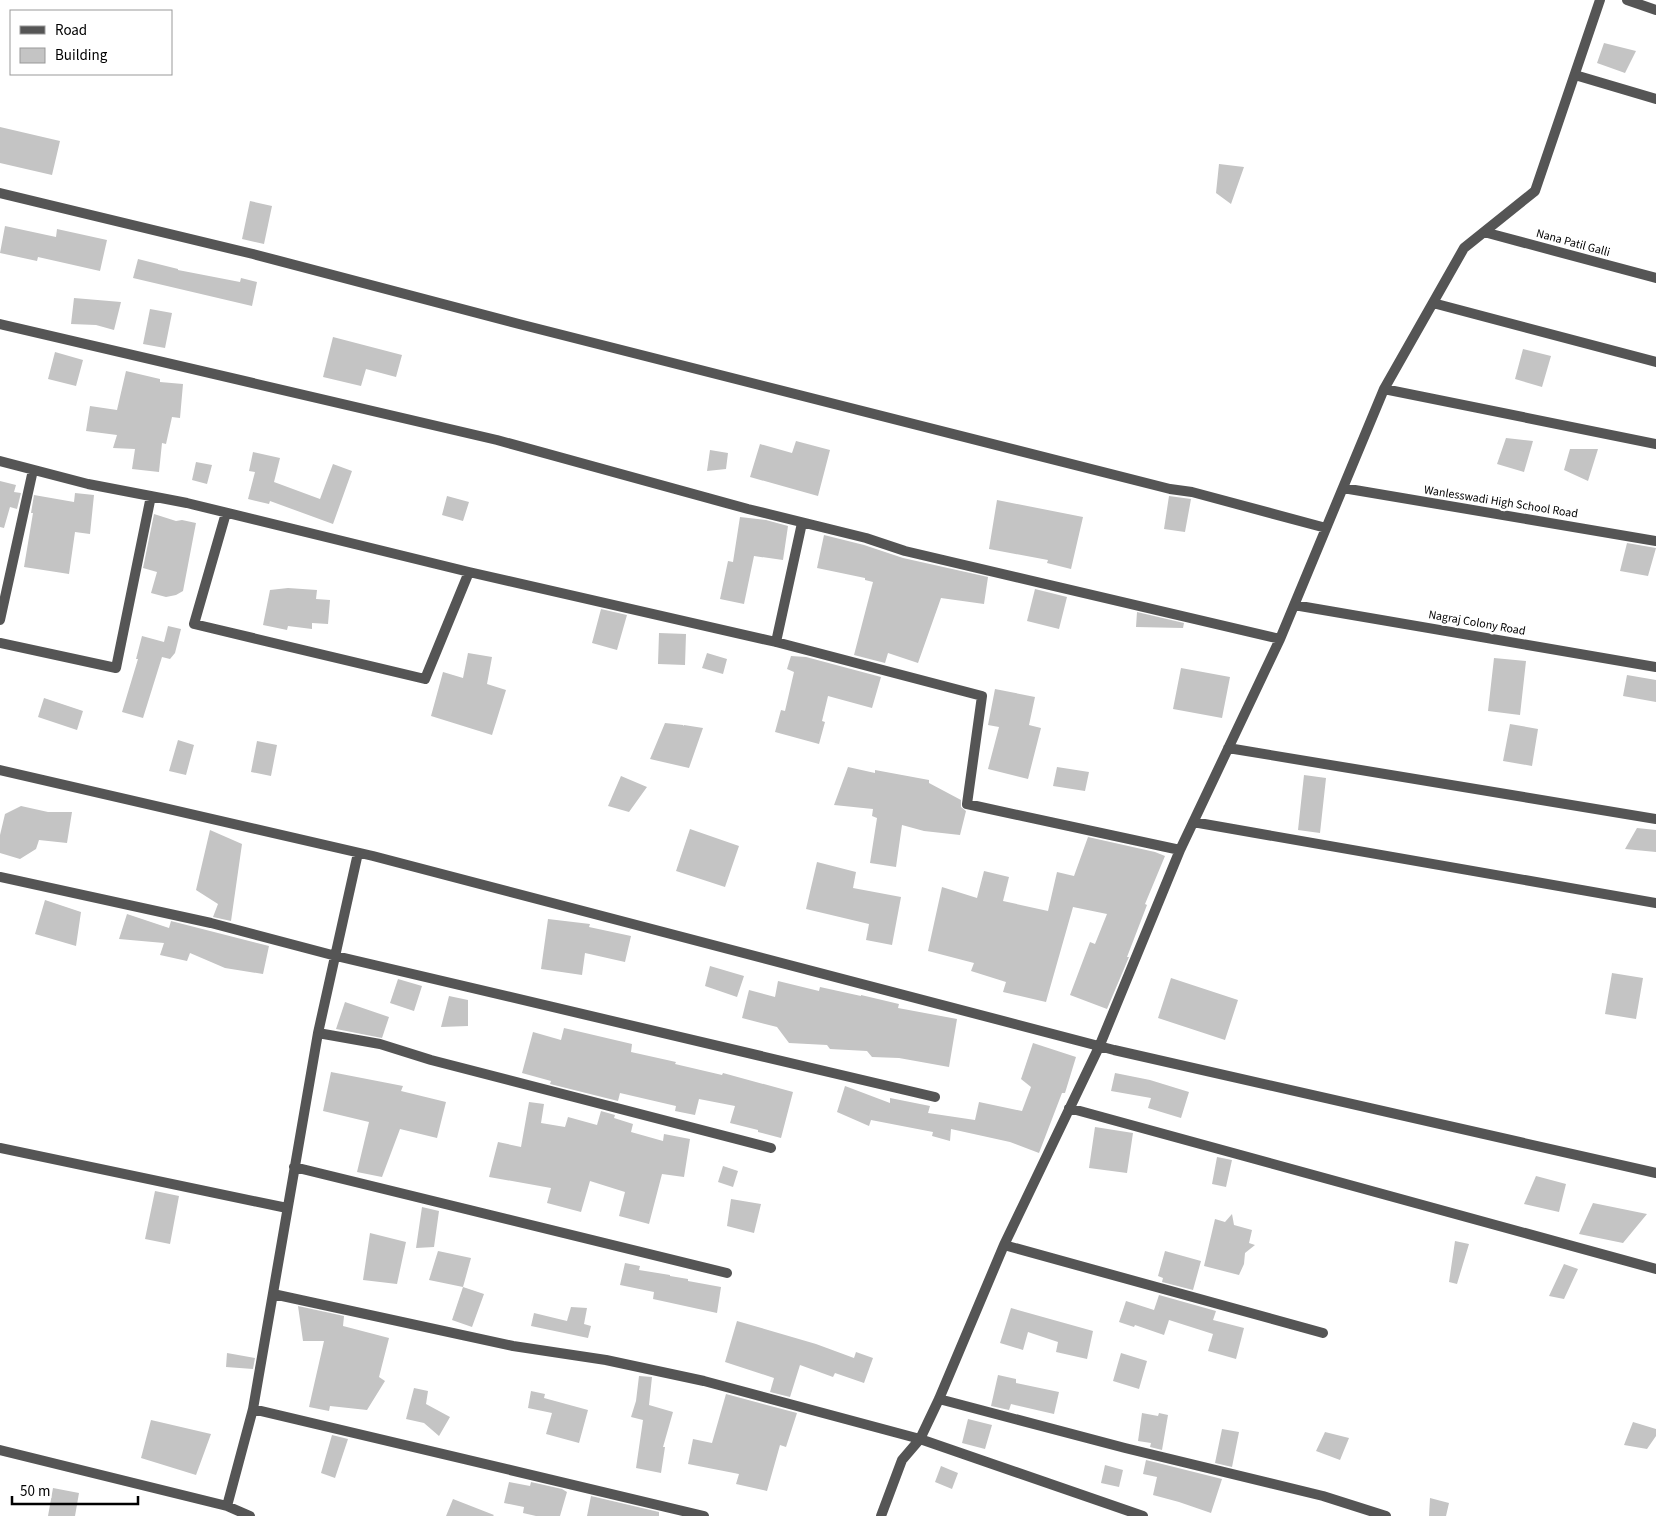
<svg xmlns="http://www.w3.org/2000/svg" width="1656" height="1516" font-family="'Source Sans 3',sans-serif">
  <rect width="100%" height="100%" fill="#fff"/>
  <path fill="#c4c4c4" d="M 1604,43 L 1636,51 L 1625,73 L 1597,63 Z
    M 0,127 L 60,141 L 52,175 L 0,163 Z
    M 1219,164 L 1244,167 L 1231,204 L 1216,193 Z
    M 250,201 L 272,206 L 264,244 L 242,239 Z
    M 5,226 L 56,237 L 57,229 L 107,240 L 100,271 L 38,257 L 37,261 L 0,253 Z
    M 138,259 L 178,269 L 178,270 L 240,282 L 241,278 L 257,282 L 252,306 L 133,278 Z
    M 74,298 L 121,302 L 114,330 L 96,325 L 71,324 Z
    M 150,309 L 172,313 L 165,348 L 143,344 Z
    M 333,337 L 402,355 L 396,377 L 366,369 L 361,386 L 323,377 Z
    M 1523,349 L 1551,356 L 1542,387 L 1515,379 Z
    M 55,352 L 83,360 L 76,386 L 48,379 Z
    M 126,371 L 160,379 L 160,382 L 183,384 L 180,418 L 172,417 L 166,444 L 162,443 L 159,472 L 132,469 L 135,449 L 113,448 L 117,435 L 86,431 L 90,406 L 117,410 Z
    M 1506,438 L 1533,441 L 1524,472 L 1497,464 Z
    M 796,441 L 830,450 L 818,496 L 750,477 L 760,444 L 792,453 Z
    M 1570,449 L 1598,449 L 1588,481 L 1564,470 Z
    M 710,450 L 728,453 L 726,469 L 707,471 Z
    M 253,452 L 280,458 L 274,482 L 320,499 L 333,464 L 352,471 L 333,524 L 270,501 L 269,504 L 248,499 L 255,472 L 249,471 Z
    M 196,462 L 212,465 L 207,484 L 192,480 Z
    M 0,481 L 16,485 L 14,492 L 21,493 L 17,509 L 10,507 L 4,528 L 0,527 Z
    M 75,493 L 94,495 L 90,534 L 75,532 L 69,574 L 24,567 L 33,513 L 31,513 L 34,495 L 74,502 Z
    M 447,496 L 469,502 L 463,521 L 442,515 Z
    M 1169,496 L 1191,499 L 1185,532 L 1164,529 Z
    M 997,500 L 1083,517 L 1071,569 L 1047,563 L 1048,560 L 989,549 Z
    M 154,514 L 176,521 L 182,520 L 196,523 L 183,591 L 176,595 L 166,597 L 151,593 L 157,572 L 143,568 Z
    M 740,517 L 766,520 L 788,526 L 783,560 L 754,556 L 744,604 L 720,599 L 728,561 L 733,562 Z
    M 824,535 L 864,545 L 903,558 L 988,577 L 984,604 L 941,598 L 918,663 L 888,653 L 885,663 L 854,655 L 873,582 L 865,580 L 865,578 L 817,568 Z
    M 1627,543 L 1656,548 L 1648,576 L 1620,571 Z
    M 288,588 L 317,590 L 316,599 L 330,600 L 328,624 L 312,623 L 312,629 L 288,626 L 287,630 L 263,625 L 270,590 Z
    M 1035,589 L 1067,597 L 1059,629 L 1027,621 Z
    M 601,609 L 627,615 L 617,650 L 592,643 Z
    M 1137,612 L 1184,623 L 1183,628 L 1136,627 Z
    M 168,626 L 181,629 L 175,653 L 170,659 L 162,657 L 143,718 L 122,712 L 138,659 L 136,659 L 142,636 L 164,642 Z
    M 659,633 L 686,634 L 685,665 L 658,664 Z
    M 468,653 L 492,657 L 487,684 L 506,690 L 492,735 L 431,716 L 443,672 L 463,678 Z
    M 707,653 L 727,659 L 723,674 L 702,668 Z
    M 791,656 L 806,657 L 881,677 L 872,708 L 828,696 L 822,721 L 825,722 L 819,744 L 775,732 L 781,710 L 785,711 L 794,672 L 787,669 Z
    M 1494,658 L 1526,661 L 1520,715 L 1488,711 Z
    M 1181,668 L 1230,677 L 1222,718 L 1173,709 Z
    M 1627,675 L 1656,680 L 1656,702 L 1623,696 Z
    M 995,689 L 1035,697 L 1029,725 L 1041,728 L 1028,779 L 988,769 L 999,727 L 988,725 Z
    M 44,698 L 83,711 L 77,730 L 38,717 Z
    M 665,723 L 683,725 L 684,726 L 684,725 L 703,728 L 689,768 L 650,759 Z
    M 1510,724 L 1538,729 L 1532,766 L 1503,761 Z
    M 178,740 L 194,745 L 186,775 L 169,771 Z
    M 257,741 L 277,745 L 271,776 L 251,772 Z
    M 848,767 L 875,773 L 875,770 L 929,780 L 929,783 L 961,800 L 961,807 L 966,811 L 960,835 L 924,831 L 902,825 L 896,867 L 870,863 L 877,818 L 872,816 L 873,809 L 834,805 Z
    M 1057,767 L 1089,772 L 1085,791 L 1053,786 Z
    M 1304,775 L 1326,778 L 1320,833 L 1298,830 Z
    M 621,776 L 647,787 L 629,812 L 608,806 Z
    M 21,806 L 48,812 L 72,812 L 67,843 L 39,840 L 36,849 L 20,859 L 0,853 L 0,835 L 5,814 Z
    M 1637,828 L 1656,830 L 1656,852 L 1625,849 Z
    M 690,829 L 739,846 L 725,887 L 676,871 Z
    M 210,830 L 242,844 L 231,921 L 213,917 L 218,904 L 196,890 Z
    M 1088,837 L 1155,852 L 1165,856 L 1145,904 L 1147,905 L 1127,957 L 1129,957 L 1107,1009 L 1070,995 L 1090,942 L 1095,944 L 1107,914 L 1073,907 L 1046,1002 L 1003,992 L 1006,982 L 971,971 L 974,963 L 928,951 L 942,887 L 977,898 L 984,871 L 1009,877 L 1003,901 L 1048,911 L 1057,872 L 1074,876 Z
    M 817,862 L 856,872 L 853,888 L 901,897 L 892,945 L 866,940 L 869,924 L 806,909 Z
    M 45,900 L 81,912 L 76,946 L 35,934 Z
    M 127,914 L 169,928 L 171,921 L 269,946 L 263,974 L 225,968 L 190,953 L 187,961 L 160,955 L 164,943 L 119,939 Z
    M 548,919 L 590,924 L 589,927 L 631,936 L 625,962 L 585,953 L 582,975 L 541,969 Z
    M 710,966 L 744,976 L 737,997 L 705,986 Z
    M 1612,973 L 1643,978 L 1636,1019 L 1605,1014 Z
    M 1171,978 L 1238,1000 L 1225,1040 L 1158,1018 Z
    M 398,979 L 422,986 L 414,1011 L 390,1003 Z
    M 778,981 L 819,991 L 820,987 L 861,996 L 861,995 L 899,1004 L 898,1008 L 957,1019 L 949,1067 L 899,1058 L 872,1057 L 867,1051 L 830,1049 L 827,1045 L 789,1043 L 777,1027 L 742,1018 L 749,990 L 775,997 Z
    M 449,996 L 468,1000 L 468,1026 L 441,1027 Z
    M 345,1002 L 389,1017 L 382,1038 L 336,1029 Z
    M 564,1028 L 632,1044 L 631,1052 L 676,1062 L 675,1064 L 722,1075 L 723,1073 L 793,1092 L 781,1138 L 758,1132 L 758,1130 L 730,1123 L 735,1106 L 699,1099 L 695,1115 L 675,1111 L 676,1106 L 620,1093 L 618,1101 L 550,1084 L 551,1081 L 522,1073 L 533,1032 L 561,1040 Z
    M 1033,1043 L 1076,1057 L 1065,1093 L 1062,1093 L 1039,1153 L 1010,1142 L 951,1129 L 950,1141 L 932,1136 L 933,1132 L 871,1120 L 869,1126 L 837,1112 L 845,1086 L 890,1103 L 890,1098 L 930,1106 L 928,1113 L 975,1120 L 979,1102 L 1022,1111 L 1031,1087 L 1021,1079 Z
    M 331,1072 L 403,1086 L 401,1091 L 446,1102 L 437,1138 L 400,1129 L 382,1177 L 357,1172 L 369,1122 L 323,1111 Z
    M 1115,1073 L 1150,1080 L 1189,1092 L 1181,1118 L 1148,1108 L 1151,1098 L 1111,1091 Z
    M 529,1102 L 544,1104 L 541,1123 L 565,1127 L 568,1117 L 597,1125 L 601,1111 L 615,1115 L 614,1118 L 633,1124 L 631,1132 L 663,1141 L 664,1134 L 690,1139 L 684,1177 L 662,1174 L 649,1224 L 619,1216 L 625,1192 L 590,1181 L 581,1212 L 547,1203 L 551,1188 L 489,1177 L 498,1142 L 521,1147 Z
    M 1095,1127 L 1133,1133 L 1127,1173 L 1089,1168 Z
    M 1217,1157 L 1232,1160 L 1226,1187 L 1212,1184 Z
    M 723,1166 L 738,1171 L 733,1187 L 718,1182 Z
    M 1536,1176 L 1566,1184 L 1559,1212 L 1524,1204 Z
    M 155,1191 L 179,1196 L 170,1244 L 145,1239 Z
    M 731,1199 L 761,1204 L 754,1233 L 727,1226 Z
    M 1593,1203 L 1647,1214 L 1623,1243 L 1579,1234 Z
    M 422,1207 L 439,1211 L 434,1247 L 416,1248 Z
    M 1232,1214 L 1234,1225 L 1252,1230 L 1249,1243 L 1255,1245 L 1245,1253 L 1244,1264 L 1239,1275 L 1204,1266 L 1215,1219 L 1225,1222 Z
    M 370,1233 L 406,1242 L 397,1284 L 363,1280 Z
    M 1455,1241 L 1469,1244 L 1457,1284 L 1449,1282 Z
    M 438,1251 L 471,1258 L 463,1287 L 429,1280 Z
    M 1165,1251 L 1201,1261 L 1193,1290 L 1162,1282 L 1163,1278 L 1158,1276 Z
    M 625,1263 L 640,1266 L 639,1270 L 670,1275 L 670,1276 L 688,1279 L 688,1281 L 721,1287 L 717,1313 L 653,1299 L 654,1292 L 620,1285 Z
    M 1564,1264 L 1578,1269 L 1564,1299 L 1549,1296 Z
    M 463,1287 L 484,1294 L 472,1327 L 452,1320 Z
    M 1159,1295 L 1216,1311 L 1213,1320 L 1244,1328 L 1236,1359 L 1208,1351 L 1213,1334 L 1169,1320 L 1164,1335 L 1135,1325 L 1134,1327 L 1119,1322 L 1126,1301 L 1154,1310 Z
    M 298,1306 L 344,1316 L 343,1326 L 389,1338 L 379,1377 L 385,1381 L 367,1410 L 330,1406 L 329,1411 L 309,1407 L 324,1341 L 303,1341 Z
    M 571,1307 L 587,1308 L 584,1324 L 591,1326 L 588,1338 L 531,1326 L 534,1313 L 567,1321 Z
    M 1011,1308 L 1093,1331 L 1087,1359 L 1056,1352 L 1058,1342 L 1028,1332 L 1023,1350 L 1000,1343 Z
    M 737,1321 L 816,1344 L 854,1358 L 856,1352 L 873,1358 L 864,1383 L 835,1373 L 833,1377 L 800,1365 L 790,1397 L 770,1392 L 774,1378 L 725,1362 Z
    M 227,1353 L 255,1358 L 253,1369 L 226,1367 Z
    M 1121,1353 L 1147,1361 L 1139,1389 L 1113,1381 Z
    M 998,1375 L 1016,1379 L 1016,1383 L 1059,1392 L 1054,1414 L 1011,1404 L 1009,1410 L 991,1406 Z
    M 639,1376 L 652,1377 L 649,1405 L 673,1412 L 663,1447 L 665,1447 L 661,1473 L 636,1468 L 643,1420 L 631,1417 L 636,1401 Z
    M 414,1388 L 428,1391 L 426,1404 L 450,1417 L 439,1436 L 424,1423 L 406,1419 Z
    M 531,1391 L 545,1394 L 544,1398 L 588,1410 L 579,1443 L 546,1434 L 552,1413 L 528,1408 Z
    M 726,1394 L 797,1413 L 786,1447 L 780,1445 L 767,1491 L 736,1484 L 739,1474 L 688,1464 L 693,1439 L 712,1443 Z
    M 1142,1413 L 1158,1416 L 1159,1413 L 1168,1415 L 1162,1450 L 1150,1447 L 1151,1443 L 1138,1441 Z
    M 968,1419 L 992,1425 L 985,1449 L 962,1443 Z
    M 151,1420 L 211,1434 L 196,1475 L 141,1458 Z
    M 1633,1422 L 1656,1429 L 1656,1436 L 1647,1449 L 1624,1445 Z
    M 1222,1429 L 1239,1432 L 1232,1467 L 1215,1463 Z
    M 1325,1432 L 1349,1438 L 1340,1460 L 1316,1451 Z
    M 332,1435 L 348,1439 L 335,1478 L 321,1473 Z
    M 1146,1460 L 1222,1479 L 1211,1513 L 1179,1502 L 1153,1495 L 1157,1477 L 1143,1474 Z
    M 1105,1465 L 1123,1470 L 1119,1487 L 1101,1483 Z
    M 941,1466 L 958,1473 L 952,1489 L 935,1482 Z
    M 509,1482 L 530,1486 L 531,1482 L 562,1489 L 567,1492 L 560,1516 L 536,1516 L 523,1513 L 524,1507 L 504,1503 Z
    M 53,1488 L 79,1493 L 75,1516 L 48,1516 Z
    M 591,1496 L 659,1512 L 659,1516 L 587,1516 Z
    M 1430,1498 L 1449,1503 L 1446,1516 L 1429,1516 Z
    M 453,1499 L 494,1515 L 493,1516 L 446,1516 Z"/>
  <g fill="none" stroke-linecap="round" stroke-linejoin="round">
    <path stroke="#555" stroke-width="10" d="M 1627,0 L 1656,10
      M 1575,75 L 1656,99
      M 0,193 L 253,254 L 519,324 L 1170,489 L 1192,492 L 1326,528
      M 1484,232 L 1656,278
      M 1433,303 L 1656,362
      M 0,324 L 497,440 L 748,509 L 866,538 L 905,551 L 1280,639
      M 1384,389 L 1656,444
      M 0,461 L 88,484 L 187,503 L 469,572 L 776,642 L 982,696 L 967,804 L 1180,850
      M 1343,488 L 1656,541
      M 226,513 L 194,624 L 425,679 L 469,572
      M 1294,605 L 1656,667
      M 0,620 L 33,470
      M 776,642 L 802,523
      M 0,643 L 116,668 L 151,496
      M 1228,748 L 1656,819
      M 0,770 L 373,856 L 1114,1050 L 1656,1173
      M 1193,822 L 1656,903
      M 0,877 L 211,923 L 336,956 L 935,1097
      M 318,1033 L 380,1044 L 431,1060 L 771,1148
      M 1069,1108 L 1656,1269
      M 0,1148 L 287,1208
      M 294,1167 L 727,1273
      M 1004,1245 L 1323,1333
      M 273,1294 L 513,1346 L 606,1360 L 704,1381 L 920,1439 L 1143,1516
      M 939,1399 L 1125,1448 L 1323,1496 L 1386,1516
      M 253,1409 L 704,1516
      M 0,1450 L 227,1506 L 253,1409 L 318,1033 L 358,853
      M 227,1506 L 250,1516
      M 881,1516 L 902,1460 L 920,1439 L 939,1399 L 1004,1245 L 1099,1047 L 1180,850 L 1280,639 L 1384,389 L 1464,248 L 1535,191 L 1600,0"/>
  </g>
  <g text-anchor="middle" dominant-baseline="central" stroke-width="5" stroke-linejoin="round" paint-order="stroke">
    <g font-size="12" fill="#000" stroke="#fff">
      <text transform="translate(1573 243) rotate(15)">Nana Patil Galli</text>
      <text transform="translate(1501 502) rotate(9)">Wanlesswadi High School Road</text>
      <text transform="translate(1477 623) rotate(10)">Nagraj Colony Road</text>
    </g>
  </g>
  <rect x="10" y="10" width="162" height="65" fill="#ffffff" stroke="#999999"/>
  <rect x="20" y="26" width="25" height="8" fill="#555555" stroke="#999999"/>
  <text x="55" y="35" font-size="15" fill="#000000">Road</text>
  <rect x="20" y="48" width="25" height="15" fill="#c4c4c4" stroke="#999999"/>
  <text x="55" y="60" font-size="15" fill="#000000">Building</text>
  <path d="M12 1496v8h126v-8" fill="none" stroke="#000000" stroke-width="2.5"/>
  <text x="20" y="1496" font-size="15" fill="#000000" stroke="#ffffff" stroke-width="4" paint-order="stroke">50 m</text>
</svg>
